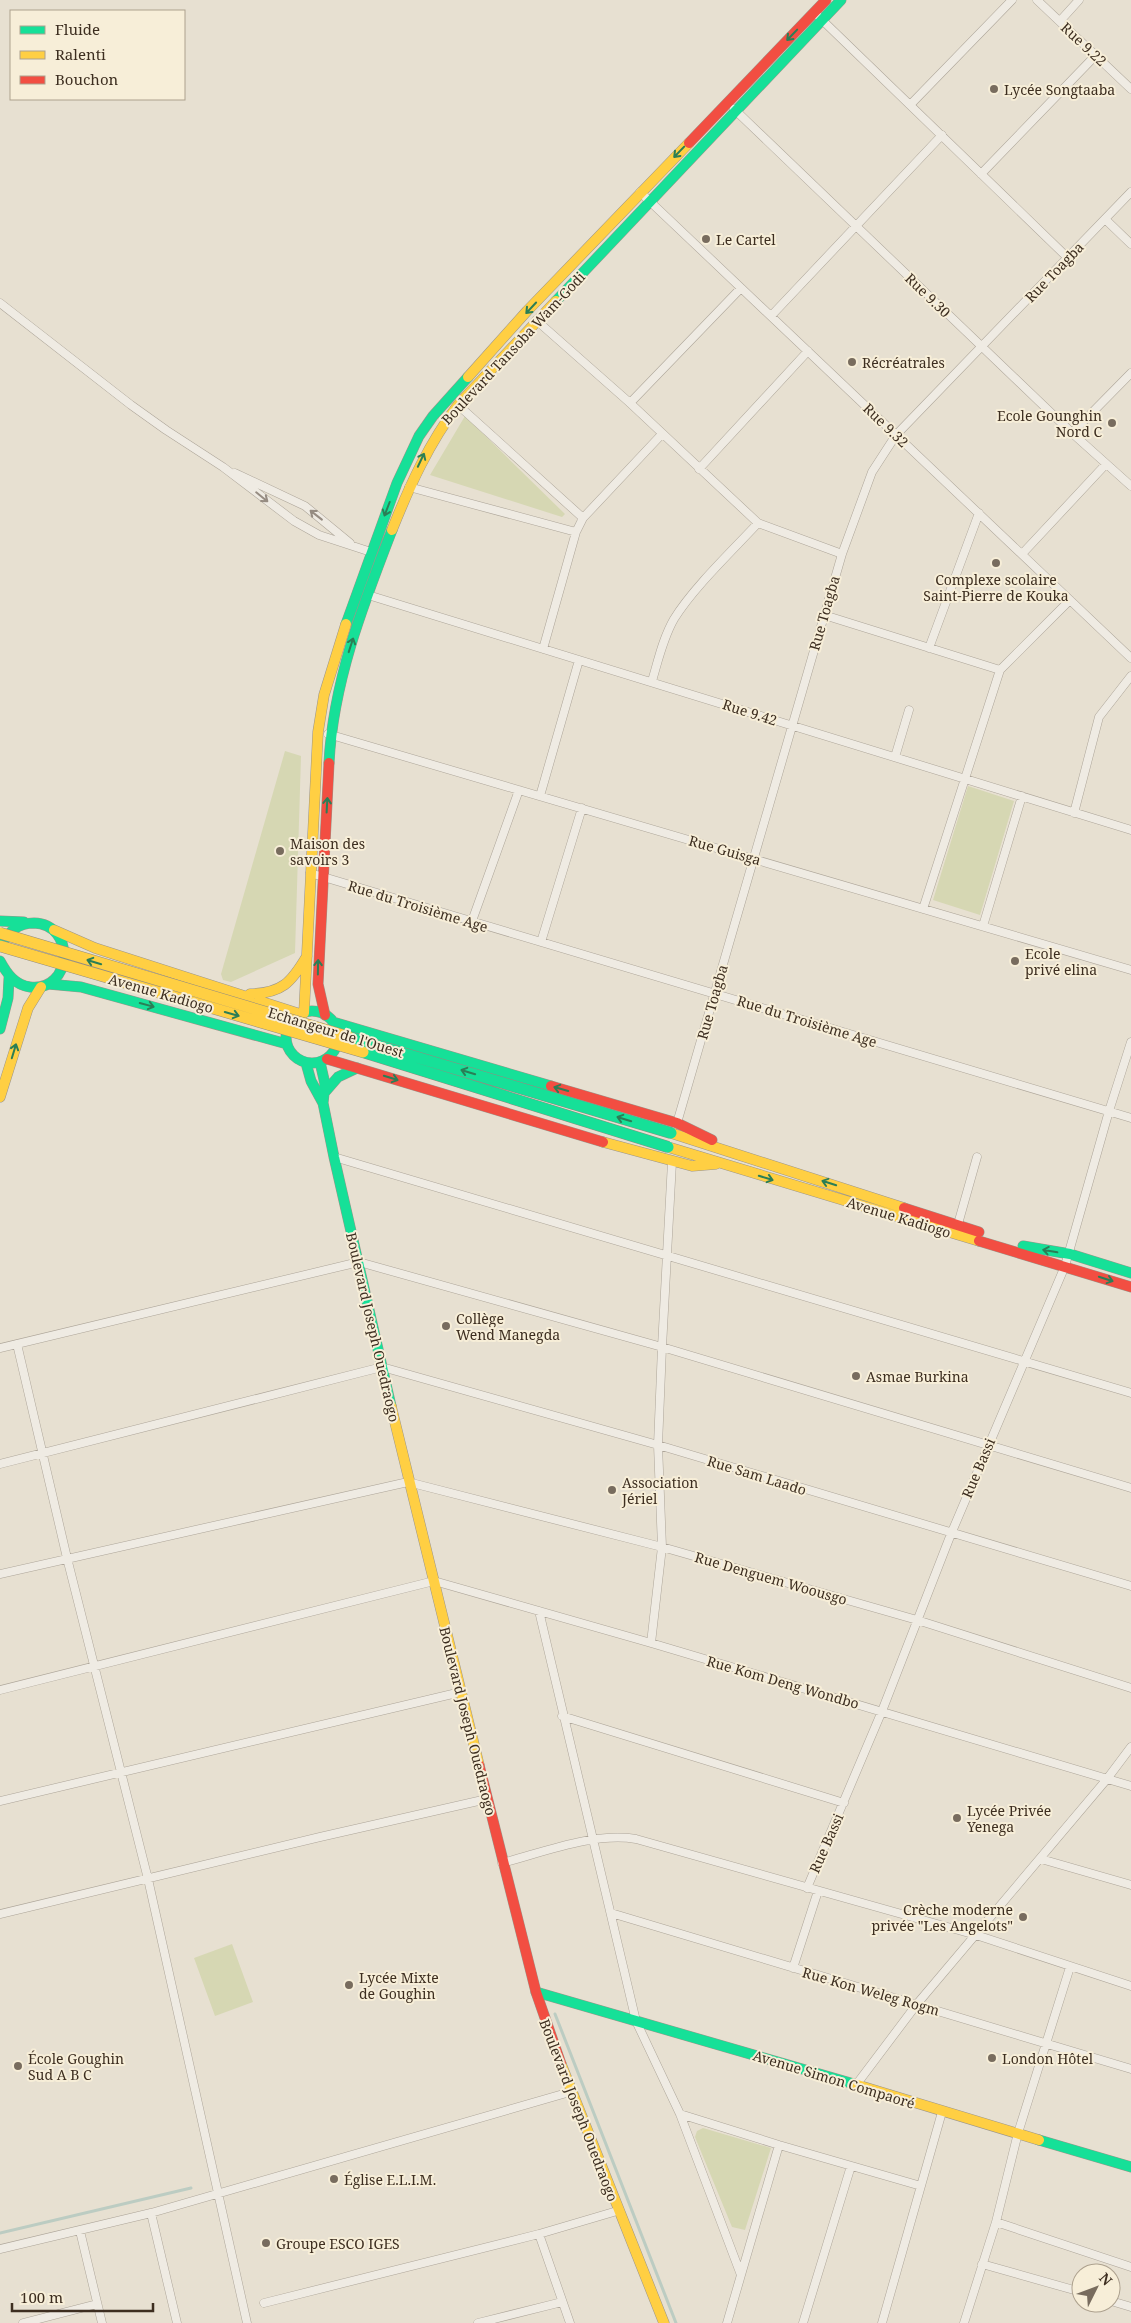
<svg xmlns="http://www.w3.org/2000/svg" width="1131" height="2323" font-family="'Noto Serif',serif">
  <rect width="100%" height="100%" fill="#e7e0d1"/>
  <path fill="#d6d7b3" d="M 465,416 L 565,514 L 562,517 L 430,475 Z
    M 285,751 L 301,756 L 295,953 L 231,982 L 223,980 L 221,974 Z
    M 968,786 L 1014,801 L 980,915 L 933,900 Z
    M 232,1944 L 253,2002 L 215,2016 L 194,1958 Z
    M 703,2128 L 771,2148 L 745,2230 L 732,2227 L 695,2137 L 697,2131 Z"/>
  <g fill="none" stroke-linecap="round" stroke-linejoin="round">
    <path stroke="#bcccc2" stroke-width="3" d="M 555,2014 L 676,2323
      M 0,2233 L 191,2188"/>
    <defs>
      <path id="street" d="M 1037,0 L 1131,89
        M 819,17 L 1068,258
        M 1060,21 L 1079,0
        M 910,105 L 1012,0
        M 734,109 L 1072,433 L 1131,486
        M 981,174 L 1096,55
        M 640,192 L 1131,658
        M 1105,219 L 1131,244
        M 0,303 L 131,405 L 166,430 L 223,467 L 294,521 L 319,535 L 371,552
        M 771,316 L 942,135
        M 536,320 L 630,403 L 758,523 L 842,554
        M 630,403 L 741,288
        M 458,405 L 583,518
        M 1072,433 L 1131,373
        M 699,469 L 808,351
        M 235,473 L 305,506 L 350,543
        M 409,487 L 576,532
        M 1022,554 L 1106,464
        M 368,595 L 1131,830
        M 824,615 L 1000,670
        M 929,648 L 979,513
        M 543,649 L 576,532 L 583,518 L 662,434
        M 652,681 C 658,661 663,638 674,619 C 693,588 732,551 758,523
        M 328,734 L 1131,970
        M 895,757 L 909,710
        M 540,796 L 579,660
        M 1074,813 L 1099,717 L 1131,676
        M 310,873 L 1131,1118
        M 923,909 L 1000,670 L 1070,600
        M 472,921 L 519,790
        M 983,926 L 1022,796
        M 541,942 L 582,808
        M 677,1123 L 842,554 L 872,472 L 896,435 L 1131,192
        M 334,1157 L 1131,1393
        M 958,1224 L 977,1157
        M 17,1344 L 67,1558 L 148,1879 L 247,2323
        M 0,1348 L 359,1262 L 662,1347 L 1131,1488
        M 0,1464 L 382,1367 L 658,1445 L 1131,1586
        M 0,1574 L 408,1482 L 662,1547 L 917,1620 L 1131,1688
        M 539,1611 L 636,2021 L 680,2114 L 741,2275 L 727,2323
        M 651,1643 L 662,1547 L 658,1445 L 662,1347 L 672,1162
        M 0,1690 L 434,1581 L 651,1643 L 1131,1786
        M 562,1716 L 844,1803
        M 0,1801 L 461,1692
        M 1041,1859 L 1131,1885
        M 502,1863 C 544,1852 594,1832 636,1839 L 976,1935 L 1131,1986
        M 807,1888 L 882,1711 L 951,1534 L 1065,1266 L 1109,1111 L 1131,1042
        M 611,1913 L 1131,2069
        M 0,1914 L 320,1837 L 487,1799
        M 793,1968 L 818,1891
        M 856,2085 L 917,2004 L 1107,1779 L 1131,1747
        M 680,2114 L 779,2145 L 921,2186
        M 151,2213 L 177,2323
        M 996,2222 L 1131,2267
        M 80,2231 L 102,2323
        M 539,2234 L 570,2323
        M 0,2249 L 151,2213 L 570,2092
        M 982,2264 L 1081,2292
        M 741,2275 L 779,2145
        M 1111,2301 L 1131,2307
        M 264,2303 L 539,2234 L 617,2211
        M 23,2323 L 97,2304
        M 478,2323 L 562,2302
        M 803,2323 L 851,2166
        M 882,2323 L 942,2112
        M 964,2323 L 996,2222 L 1018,2133 L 1070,1967"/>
      <path id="fast" d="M 556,301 L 841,0
        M 346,624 L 397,483 L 419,436 L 433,416 L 468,377
        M 329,763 C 333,682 363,605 392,530
        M 0,921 L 24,922
        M 0,961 C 7,974 15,985 30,987 C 73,992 76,924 34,923 C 17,923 9,932 1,945
        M 48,984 L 81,987 L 287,1044
        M286 1037a26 26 0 1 1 52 0a26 26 0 1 1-52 0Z
        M 333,1022 L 551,1086
        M 0,1029 L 8,998 L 9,978
        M 320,1062 L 325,1084 L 323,1103 L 334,1157 L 391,1406
        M 306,1063 L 311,1081 L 323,1103
        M 325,1092 L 338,1077 L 357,1068
        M 1023,1246 L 1070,1254 L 1131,1273
        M 536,1992 L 854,2084
        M 1039,2140 L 1131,2167"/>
      <path id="slow" d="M 468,377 L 527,311 L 689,143
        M 392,530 C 410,485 429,443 458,405 L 556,301
        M 54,930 L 95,948 L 300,1014
        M 250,994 C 282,993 291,983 307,956
        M 304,1013 L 318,732 L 324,695 L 346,624
        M 0,1097 L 28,1008 L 41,987
        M 671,1133 L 904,1208
        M 603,1142 L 692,1166 L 716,1164
        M 668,1147 L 979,1241
        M 391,1406 L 479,1765
        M 561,2064 L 664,2323
        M 854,2084 L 1039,2140"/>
      <path id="jam" d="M 689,143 L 826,0
        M 325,1015 L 318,984 L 329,763
        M 327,1059 L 603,1142
        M 551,1086 L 677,1123 L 712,1140
        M 904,1208 L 979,1232
        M 979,1241 L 1131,1287
        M 479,1765 L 536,1992 L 561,2064"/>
    </defs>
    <use href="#street" stroke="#ada599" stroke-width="9"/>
    <use href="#fast" stroke="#9c958a" stroke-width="11"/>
    <use href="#slow" stroke="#9c958a" stroke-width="11"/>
    <use href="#jam" stroke="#9c958a" stroke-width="11"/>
    <use href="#street" stroke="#efebe3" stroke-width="8"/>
    <use href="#fast" stroke="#16e098" stroke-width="10"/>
    <use href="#slow" stroke="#ffcf43" stroke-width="10"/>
    <use href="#jam" stroke="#f24e42" stroke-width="10"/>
    <defs>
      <path id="fast-bridge" d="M 349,1037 L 671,1133
        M 363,1052 L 668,1147"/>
      <path id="slow-bridge" d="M 0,933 L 349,1037
        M 0,946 L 363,1052"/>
    </defs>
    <use href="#fast-bridge" stroke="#928b80" stroke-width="12" stroke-linecap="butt"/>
    <use href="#slow-bridge" stroke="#928b80" stroke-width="12" stroke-linecap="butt"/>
    <use href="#fast-bridge" stroke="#16e098" stroke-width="11"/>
    <use href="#slow-bridge" stroke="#ffcf43" stroke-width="11"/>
  </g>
  <defs><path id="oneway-shaft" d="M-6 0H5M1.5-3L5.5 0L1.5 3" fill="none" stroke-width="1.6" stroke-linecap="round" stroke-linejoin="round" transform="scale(1.25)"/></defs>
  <g stroke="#2b7e56">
    <use href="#oneway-shaft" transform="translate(792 35) rotate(134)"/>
    <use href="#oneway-shaft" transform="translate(679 152) rotate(134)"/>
    <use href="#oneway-shaft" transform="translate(531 308) rotate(133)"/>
    <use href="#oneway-shaft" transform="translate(421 460) rotate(-65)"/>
    <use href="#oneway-shaft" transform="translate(387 509) rotate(111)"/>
    <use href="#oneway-shaft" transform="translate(351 645) rotate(-72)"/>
    <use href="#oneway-shaft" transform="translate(327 805) rotate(-87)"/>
    <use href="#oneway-shaft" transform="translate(94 962) rotate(-163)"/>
    <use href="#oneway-shaft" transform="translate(318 967) rotate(-89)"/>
    <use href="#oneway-shaft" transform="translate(147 1005) rotate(15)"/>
    <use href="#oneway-shaft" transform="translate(232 1014) rotate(16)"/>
    <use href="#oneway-shaft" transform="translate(14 1051) rotate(-73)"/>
    <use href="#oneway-shaft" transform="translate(468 1072) rotate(-163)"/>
    <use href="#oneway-shaft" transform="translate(391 1078) rotate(17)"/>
    <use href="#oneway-shaft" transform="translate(561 1089) rotate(-164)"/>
    <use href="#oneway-shaft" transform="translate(624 1119) rotate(-163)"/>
    <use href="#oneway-shaft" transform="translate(766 1178) rotate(17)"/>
    <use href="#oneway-shaft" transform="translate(829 1183) rotate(-162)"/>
    <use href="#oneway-shaft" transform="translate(1050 1251) rotate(-170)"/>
    <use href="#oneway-shaft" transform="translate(1106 1279) rotate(18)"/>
  </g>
  <g stroke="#968c82">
    <use href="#oneway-shaft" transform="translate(262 497) rotate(39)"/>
    <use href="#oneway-shaft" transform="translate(316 515) rotate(-142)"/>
  </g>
  <g fill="#786c5e" stroke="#f7eed8" stroke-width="2">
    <circle cx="994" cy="89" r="5"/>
    <circle cx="706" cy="239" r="5"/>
    <circle cx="852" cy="362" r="5"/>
    <circle cx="1112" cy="423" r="5"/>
    <circle cx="996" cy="563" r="5"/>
    <circle cx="280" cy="851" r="5"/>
    <circle cx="1015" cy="961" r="5"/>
    <circle cx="446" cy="1326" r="5"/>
    <circle cx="856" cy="1376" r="5"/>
    <circle cx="612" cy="1490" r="5"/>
    <circle cx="957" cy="1818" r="5"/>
    <circle cx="1023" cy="1917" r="5"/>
    <circle cx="349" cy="1985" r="5"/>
    <circle cx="992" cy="2058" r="5"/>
    <circle cx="18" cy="2066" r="5"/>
    <circle cx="334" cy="2179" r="5"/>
    <circle cx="266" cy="2243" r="5"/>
  </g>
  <g text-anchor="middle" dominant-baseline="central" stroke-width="4" stroke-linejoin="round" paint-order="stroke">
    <g font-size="14" fill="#3d2e20" stroke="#f7eed8">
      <text transform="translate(1084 44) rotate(43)">Rue 9.22</text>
      <text transform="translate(1054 272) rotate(-46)">Rue Toagba</text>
      <text transform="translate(928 295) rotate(44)">Rue 9.30</text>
      <text transform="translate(513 348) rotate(-47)">Boulevard Tansoba Wam-Godi</text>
      <text transform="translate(886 425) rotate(44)">Rue 9.32</text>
      <text transform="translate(824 613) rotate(-74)">Rue Toagba</text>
      <text transform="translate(750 712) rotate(18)">Rue 9.42</text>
      <text transform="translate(725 850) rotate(16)">Rue Guisga</text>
      <text transform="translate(418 906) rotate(17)">Rue du Troisième Age</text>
      <text transform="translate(161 993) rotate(16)">Avenue Kadiogo</text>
      <text transform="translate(712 1002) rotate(-74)">Rue Toagba</text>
      <text transform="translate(807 1021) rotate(17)">Rue du Troisième Age</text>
      <text transform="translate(336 1032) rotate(17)">Echangeur de l'Ouest</text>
      <text transform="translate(899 1217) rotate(17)">Avenue Kadiogo</text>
      <text transform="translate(373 1327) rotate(77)">Boulevard Joseph Ouedraogo</text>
      <text transform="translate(978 1468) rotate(-67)">Rue Bassi</text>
      <text transform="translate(757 1475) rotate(17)">Rue Sam Laado</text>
      <text transform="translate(771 1578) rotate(16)">Rue Denguem Woousgo</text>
      <text transform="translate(783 1682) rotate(16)">Rue Kom Deng Wondbo</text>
      <text transform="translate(468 1721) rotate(76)">Boulevard Joseph Ouedraogo</text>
      <text transform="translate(826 1843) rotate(-66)">Rue Bassi</text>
      <text transform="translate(871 1991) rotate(16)">Rue Kon Weleg Rogm</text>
      <text transform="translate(834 2079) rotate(17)">Avenue Simon Compaoré</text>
      <text transform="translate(579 2110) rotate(69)">Boulevard Joseph Ouedraogo</text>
    </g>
    <g font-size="14" fill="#3d2e20" stroke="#f7eed8" text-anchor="start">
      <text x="1004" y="89">Lycée Songtaaba</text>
      <text x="716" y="239">Le Cartel</text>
      <text x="862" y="362">Récréatrales</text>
      <text x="1102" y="415" text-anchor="end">Ecole Gounghin<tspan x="1102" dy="16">Nord C</tspan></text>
      <text x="996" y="579" text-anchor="middle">Complexe scolaire<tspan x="996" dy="16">Saint-Pierre de Kouka</tspan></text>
      <text x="290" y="843">Maison des<tspan x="290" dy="16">savoirs 3</tspan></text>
      <text x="1025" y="953">Ecole<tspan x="1025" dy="16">privé elina</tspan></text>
      <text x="456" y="1318">Collège<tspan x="456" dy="16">Wend Manegda</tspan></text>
      <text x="866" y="1376">Asmae Burkina</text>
      <text x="622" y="1482">Association<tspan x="622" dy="16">Jériel</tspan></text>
      <text x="967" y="1810">Lycée Privée<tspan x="967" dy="16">Yenega</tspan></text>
      <text x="1013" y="1909" text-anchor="end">Crèche moderne<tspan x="1013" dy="16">privée "Les Angelots"</tspan></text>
      <text x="359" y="1977">Lycée Mixte<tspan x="359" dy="16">de Goughin</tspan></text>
      <text x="28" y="2058">École Goughin<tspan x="28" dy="16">Sud A B C</tspan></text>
      <text x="1002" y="2058">London Hôtel</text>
      <text x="344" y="2179">Église E.L.I.M.</text>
      <text x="276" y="2243">Groupe ESCO IGES</text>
    </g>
  </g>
  <rect x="10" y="10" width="175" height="90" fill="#f7eed8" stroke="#ada18e"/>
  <rect x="20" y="26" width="25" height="8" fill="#16e098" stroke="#ada18e"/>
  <text x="55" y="35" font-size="15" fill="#3d2e20">Fluide</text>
  <rect x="20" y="51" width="25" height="8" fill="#ffcf43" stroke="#ada18e"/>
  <text x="55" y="60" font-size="15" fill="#3d2e20">Ralenti</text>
  <rect x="20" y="76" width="25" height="8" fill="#f24e42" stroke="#ada18e"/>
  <text x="55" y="85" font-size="15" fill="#3d2e20">Bouchon</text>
  <g transform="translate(1096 2288) rotate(48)"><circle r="24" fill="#f7eed8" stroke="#ada18e"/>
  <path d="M0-4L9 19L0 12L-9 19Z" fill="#786c5e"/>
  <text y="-8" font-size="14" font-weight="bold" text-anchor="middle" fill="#3d2e20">N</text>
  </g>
  <path d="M12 2303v8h141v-8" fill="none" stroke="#3d2e20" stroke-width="2.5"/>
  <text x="20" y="2303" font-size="15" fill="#3d2e20" stroke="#f7eed8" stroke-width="4" paint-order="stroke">100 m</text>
</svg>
